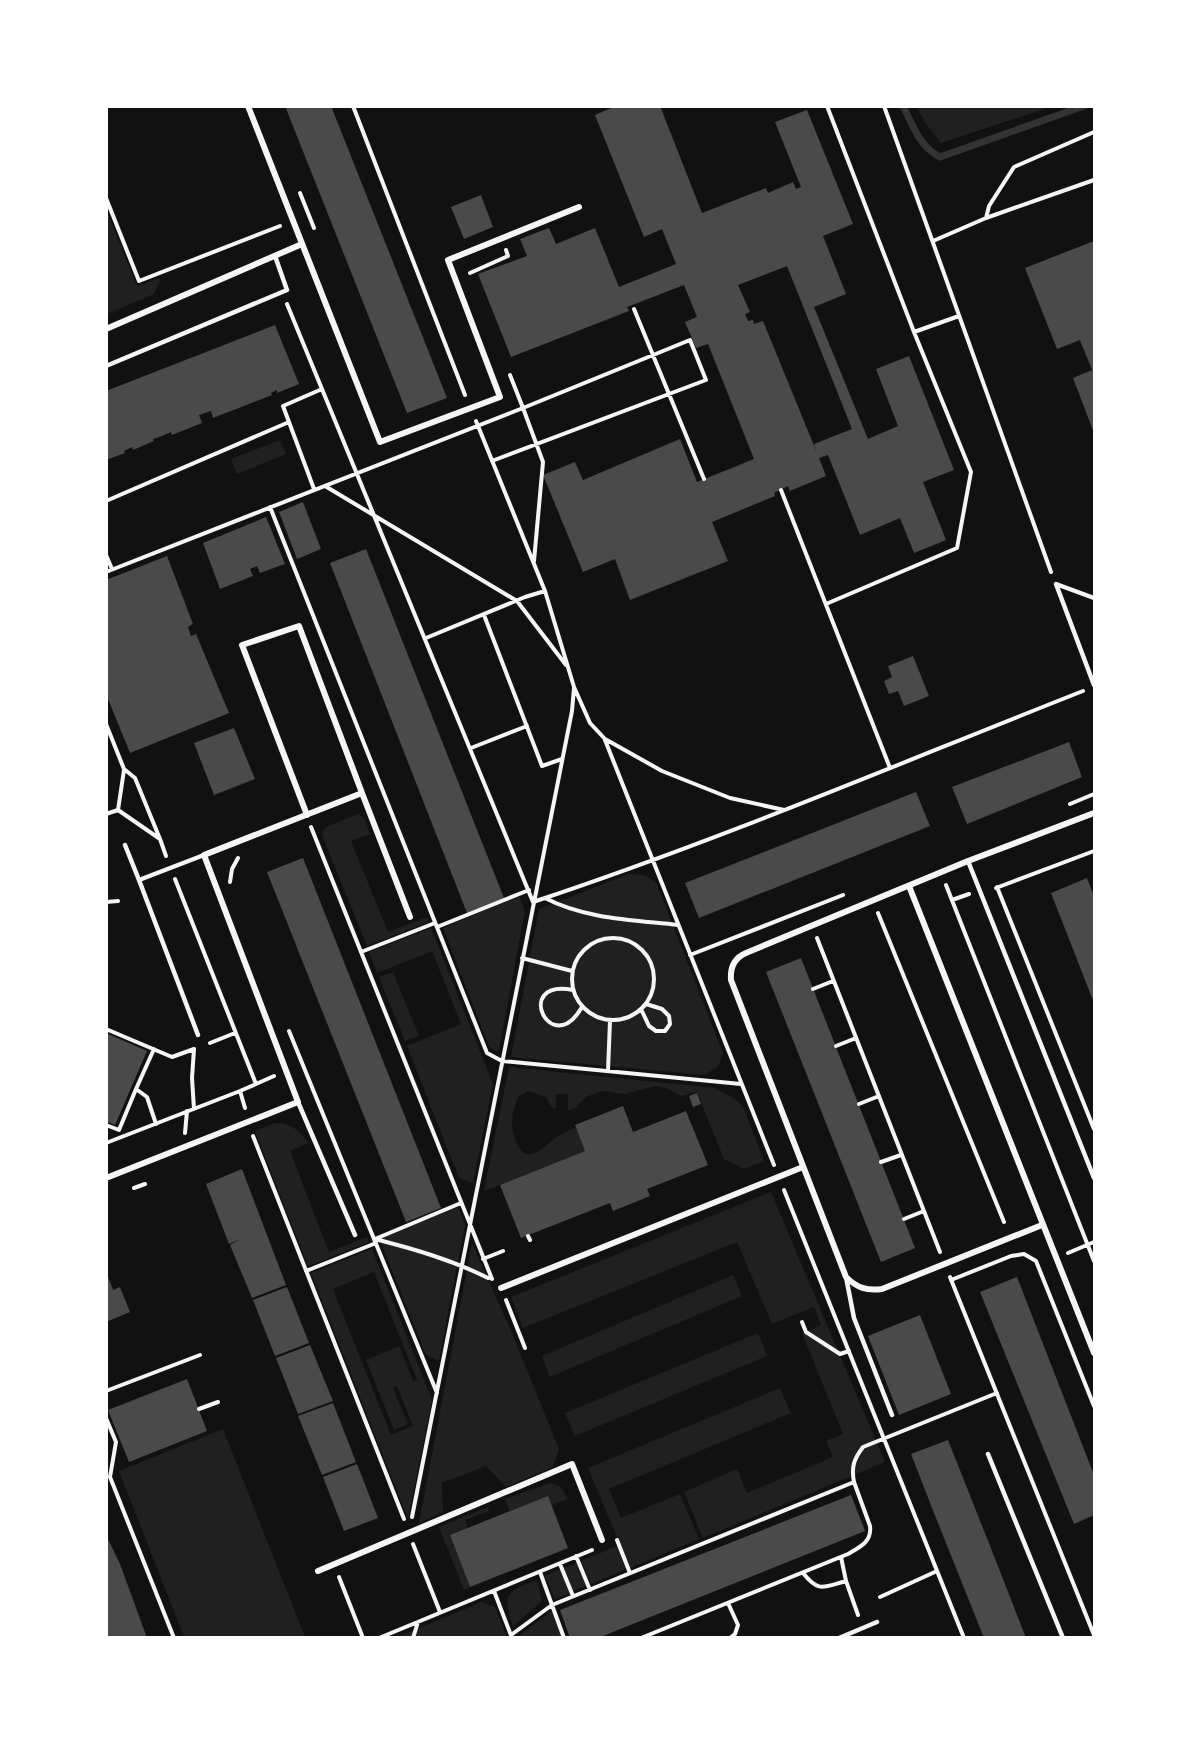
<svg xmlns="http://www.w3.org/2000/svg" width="1201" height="1744" font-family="'Noto Serif',serif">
  <rect width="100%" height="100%" fill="#111"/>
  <path fill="#202020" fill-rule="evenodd" d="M 917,107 L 1050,107 L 941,143 L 926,124 Z
    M 106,209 L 137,286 L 159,278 L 160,281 L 154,294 L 107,314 Z
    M 280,440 L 286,454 L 237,474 L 231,459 Z
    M 358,814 L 364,818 L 370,834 L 351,841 L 388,932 L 427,917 L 429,922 L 367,946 L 322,835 L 324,829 L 326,827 Z
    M 629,874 L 644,875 L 656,882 L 723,1053 L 718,1067 L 704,1075 L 511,1057 L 539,909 Z
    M 519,896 L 525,911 L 499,1050 L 497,1051 L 489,1047 L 443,928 Z
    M 431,928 L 493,1084 L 473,1183 L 459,1178 L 407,1046 L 461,1024 L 432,951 L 377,973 L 369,952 Z
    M 393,972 L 419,1036 L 405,1041 L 379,977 Z
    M 509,1067 L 715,1088 L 735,1099 L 743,1107 L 764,1161 L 745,1169 L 724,1159 L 697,1092 L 682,1096 L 666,1088 L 656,1086 L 625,1094 L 602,1091 L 586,1097 L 577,1106 L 577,1108 L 568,1110 L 568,1094 L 556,1094 L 556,1109 L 551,1107 L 546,1097 L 528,1091 L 518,1097 C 512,1111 510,1125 515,1139 C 527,1171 544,1145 558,1136 C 564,1132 570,1130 576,1128 L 585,1151 L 484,1191 Z
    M 275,1123 C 290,1123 300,1130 308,1143 L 290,1151 L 329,1252 L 367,1237 L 369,1242 L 308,1266 L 255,1131 Z
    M 771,1192 L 885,1462 L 703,1538 L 684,1492 L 737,1469 L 747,1493 L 833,1457 L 826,1441 L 843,1434 L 802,1333 L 821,1325 L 814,1307 L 772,1324 L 737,1242 L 523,1328 L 511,1297 Z
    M 458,1207 L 465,1225 L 439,1361 L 426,1355 L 379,1238 Z
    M 472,1243 L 512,1333 L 559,1449 L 553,1467 L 506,1487 L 486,1466 L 442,1483 L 443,1512 L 419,1523 Z
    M 372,1249 L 432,1400 L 408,1519 L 311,1273 ZM 374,1272 L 417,1380 L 413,1381 L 399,1346 L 366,1360 L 394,1430 L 408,1424 L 393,1388 L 397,1386 L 413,1426 L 391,1435 L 333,1289 Z
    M 733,1275 L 742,1296 L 550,1377 L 542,1356 Z
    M 758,1333 L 767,1356 L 575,1436 L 565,1413 Z
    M 780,1388 L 791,1413 L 609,1489 L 621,1518 L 680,1494 L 699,1539 L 630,1568 L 588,1468 Z
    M 223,1429 L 305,1637 L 184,1637 L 119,1471 Z
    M 550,1483 L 560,1486 L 568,1499 L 551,1505 L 510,1512 L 505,1499 Z
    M 488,1507 L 489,1511 L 465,1520 L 468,1528 L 450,1535 L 470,1587 L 464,1590 L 439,1527 Z
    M 617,1546 L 626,1569 L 591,1584 L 581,1561 Z
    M 577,1563 L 586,1586 L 573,1591 L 564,1568 Z
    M 561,1569 L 570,1593 L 555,1599 L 545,1576 Z
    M 537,1580 L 542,1601 L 513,1626 C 501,1593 507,1592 537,1580 Z
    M 482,1602 L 495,1607 L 507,1637 L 395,1638 Z
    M 552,1610 L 562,1637 L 519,1638 L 518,1637 Z"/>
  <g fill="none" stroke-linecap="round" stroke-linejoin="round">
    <path stroke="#333" stroke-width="7" d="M 903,106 C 913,126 920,147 940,157 L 1084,106"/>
  </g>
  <path fill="#4a4a4a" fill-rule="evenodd" d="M 285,106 L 331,106 L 447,398 L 407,413 Z
    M 616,106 L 660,106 L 702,213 L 766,188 L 768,193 L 793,182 L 796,189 L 801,187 L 775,122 L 807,110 L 853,224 L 823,236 L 846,294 L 814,307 L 868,439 L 898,426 L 876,369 L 909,356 L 954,470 L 923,482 L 946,540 L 914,553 L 900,518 L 860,535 L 828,455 L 819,458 L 826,476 L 790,491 L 788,486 L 774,493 L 775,496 L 712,522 L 728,561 L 630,600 L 615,559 L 583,572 L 543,475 L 575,462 L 583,480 L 680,439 L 697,482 L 754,459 L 708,344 L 696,348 L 685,322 L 697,317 L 684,285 L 627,307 L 629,311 L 511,357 L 478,274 L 527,256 L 520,239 L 549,228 L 556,244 L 595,228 L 619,287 L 676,264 L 662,229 L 644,237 L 595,115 ZM 787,266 L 852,429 L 814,444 L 817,453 L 763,321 L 754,324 L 753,320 L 748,321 L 745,314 L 750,312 L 738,285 Z
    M 481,195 L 493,227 L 464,239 L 451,207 Z
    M 1094,241 L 1094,433 L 1073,378 L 1092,370 L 1080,340 L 1057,349 L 1025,268 Z
    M 275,325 L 299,384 L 277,393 L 277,390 L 271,393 L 272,395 L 213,418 L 211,411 L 199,415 L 202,423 L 172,435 L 171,432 L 162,436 L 153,439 L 154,441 L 133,450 L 132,447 L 124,451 L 125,453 L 106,460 L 106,391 Z
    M 303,502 L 321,549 L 297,559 L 279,512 Z
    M 266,517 L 285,564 L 260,573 L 257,566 L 250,569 L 253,576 L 220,589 L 203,543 Z
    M 366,549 L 504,898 L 467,913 L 330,563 Z
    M 167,556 L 193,624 L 188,627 L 191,636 L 196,634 L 229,713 L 130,753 L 106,694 L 106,580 Z
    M 913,656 L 929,696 L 904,706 L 898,691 L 889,694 L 884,681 L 892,677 L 888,666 Z
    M 234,728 L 255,779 L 214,795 L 194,743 Z
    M 1069,742 L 1082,777 L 967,824 L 952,787 Z
    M 916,792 L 930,826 L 699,918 L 685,883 Z
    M 303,858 L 441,1208 L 406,1222 L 267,872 Z
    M 1087,878 L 1094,896 L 1094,1003 L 1051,893 Z
    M 801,958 L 915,1248 L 881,1262 L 766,972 Z
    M 106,1033 L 147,1051 L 115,1125 L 106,1121 Z
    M 697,1093 L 701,1104 L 693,1107 L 689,1096 Z
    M 623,1106 L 633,1132 L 686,1111 L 708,1165 L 647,1189 L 650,1196 L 613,1211 L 610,1203 L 521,1238 L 500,1185 L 585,1151 L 575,1125 Z
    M 242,1169 L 286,1285 L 252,1298 L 230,1245 L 241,1239 L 229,1244 L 206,1184 Z
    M 107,1274 L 113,1290 L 120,1287 L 130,1312 L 106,1322 Z
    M 1017,1277 L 1094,1475 L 1094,1515 L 1074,1524 L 980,1292 Z
    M 287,1287 L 309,1343 L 275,1356 L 253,1300 Z
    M 920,1315 L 951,1394 L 899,1415 L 868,1336 Z
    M 310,1345 L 333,1401 L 298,1414 L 276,1358 Z
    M 187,1379 L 207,1431 L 129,1462 L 108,1410 Z
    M 333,1403 L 356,1462 L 322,1475 L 298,1416 Z
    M 948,1440 L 994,1556 L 1026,1638 L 984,1638 L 934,1513 L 911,1454 Z
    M 357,1464 L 378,1518 L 344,1531 L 323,1477 Z
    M 851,1495 L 865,1531 L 598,1638 L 570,1638 L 560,1610 Z
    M 548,1496 L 568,1548 L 470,1587 L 450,1535 Z
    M 106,1535 L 120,1564 L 147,1638 L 106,1638 Z"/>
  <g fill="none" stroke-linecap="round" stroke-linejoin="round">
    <path stroke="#f5f5f5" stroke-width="4" d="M 353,106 L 465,395
      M 884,106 L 1051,572
      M 300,193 L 314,228
      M 106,198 L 139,281 L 280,226
      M 986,218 L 989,206 L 1014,167 L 1094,132
      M 933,241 L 986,218 L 1094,180
      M 470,273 L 508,256 L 506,250
      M 287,304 L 533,902
      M 634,309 L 704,479
      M 914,332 L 959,316
      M 476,421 L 545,591 L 574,687 L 590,723 L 605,739 L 662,771 L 730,798 L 784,810
      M 492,461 C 563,434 634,407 706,380 L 690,340 L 523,408 L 543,462 L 534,561
      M 325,486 L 517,601 L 566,665
      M 314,489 L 283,406 L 322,389
      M 781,490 L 890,768
      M 106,501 L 289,422
      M 270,507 L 487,1053 L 502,1061 L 741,1084
      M 106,555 L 112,569
      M 106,572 L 523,408 L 510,375
      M 826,604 L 957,548 L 971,472 L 914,332 L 827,106
      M 484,615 L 542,766 L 562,759
      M 426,638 L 525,597 L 545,591
      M 106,724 L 124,769 L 135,778 L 160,839
      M 605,740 L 774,1165
      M 471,748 L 527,726
      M 1070,804 L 1094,794
      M 118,810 L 124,770
      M 106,814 L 118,810 L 160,839 L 166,856
      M 311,827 L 492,1279
      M 175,879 L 256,1084 L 240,1091
      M 230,882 L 232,869 L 238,858
      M 946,885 L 1094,1261
      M 997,887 L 1094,1129
      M 996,888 L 1094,851
      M 545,898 C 585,919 634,920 678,925
      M 952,900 L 969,894
      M 106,902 L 118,901
      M 533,902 C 720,840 900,763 1083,691
      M 878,913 L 1004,1222
      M 437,927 L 529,890
      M572 979a41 41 0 1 1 82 0a41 41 0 1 1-82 0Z
      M 817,938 L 940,1252
      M 361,952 L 435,923
      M 690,955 L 843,895
      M 522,958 L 572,971
      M 813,989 L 833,981
      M 573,990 C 512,978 551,1061 582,1007
      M 646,1004 L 662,1009 L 669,1016 L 670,1024 L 665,1031 L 656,1031 L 649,1026 L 641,1009 Z
      M 106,1029 L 172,1057 L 194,1049
      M 289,1031 L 437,1393
      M 210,1043 L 235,1033
      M 836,1046 L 856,1038
      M 154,1049 L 136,1089 L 147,1097 L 156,1124
      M 194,1049 L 192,1078 L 194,1109
      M 608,1071 L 610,1021
      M 256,1084 L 274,1076
      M 859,1104 L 879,1096
      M 106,1125 L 119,1130 L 136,1089
      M 185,1133 L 187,1111
      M 253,1136 L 404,1519
      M 106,1143 L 240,1091 L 245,1108
      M 881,1162 L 901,1155
      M 134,1188 L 145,1184
      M 784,1190 L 964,1638
      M 904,1219 L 924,1211
      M 528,1236 L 530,1240
      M 375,1239 C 414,1249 452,1260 488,1278 L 491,1277
      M 375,1239 L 461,1203
      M 1068,1253 L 1094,1242
      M 483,1259 L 503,1251
      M 306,1271 L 376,1243
      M 950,1277 L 1094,1635
      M 951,1280 L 1011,1256 L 1024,1254 L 1036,1261 L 1094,1406
      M 506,1300 L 525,1348
      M 802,1322 L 806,1332 L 840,1354 L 849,1351
      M 106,1391 L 200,1355
      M 199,1409 L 218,1402
      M 106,1418 L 116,1442 L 110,1477 L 174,1638
      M 412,1517 L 572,711 L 574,688
      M 617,1540 L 630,1573
      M 413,1544 L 440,1612
      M 576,1556 L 590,1590
      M 841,1557 L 846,1581
      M 560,1564 L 573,1596
      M 540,1572 L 552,1605 L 854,1482 C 851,1467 854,1459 863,1447 L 997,1393
      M 803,1573 C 819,1593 823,1587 846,1581 L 858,1615
      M 339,1577 L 363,1638
      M 494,1591 L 512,1638
      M 880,1597 L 937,1571
      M 728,1603 L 738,1625 L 735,1634 L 730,1638
      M 511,1635 L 552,1605 L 564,1638
      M 379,1638 L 592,1550
      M 413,1638 L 418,1622
      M 641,1638 L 848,1554 C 860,1547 872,1542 870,1526 L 854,1482"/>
    <path stroke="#f5f5f5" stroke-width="4.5" d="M 106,366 L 287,290 L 275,256
      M 1094,598 L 1056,584 L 1094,685
      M 125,845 L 139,880
      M 968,861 L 1094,1178
      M 198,1035 L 139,880 L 204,855
      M 298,1102 L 355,1235
      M 846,1277 L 854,1318 L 892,1415
      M 988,1454 L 1063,1638
      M 839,1638 L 877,1622"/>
    <path stroke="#f5f5f5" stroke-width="6" d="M 248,106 L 380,442 L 500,397 L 448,260 L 579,207
      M 106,329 L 302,244
      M 362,793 L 410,917
      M 909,886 L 1094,1353
      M 106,1178 L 298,1102 L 204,855 L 362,793 L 299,626 L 242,645 L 307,815
      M 1042,1225 L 882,1289 C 867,1291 857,1288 846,1277 L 731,980 C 730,967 734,958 746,953 L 968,861 L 1094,813
      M 501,1288 L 803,1167
      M 318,1571 L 572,1464 L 602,1540"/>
  </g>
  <rect width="1201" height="1744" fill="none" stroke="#ffffff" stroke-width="216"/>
</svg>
